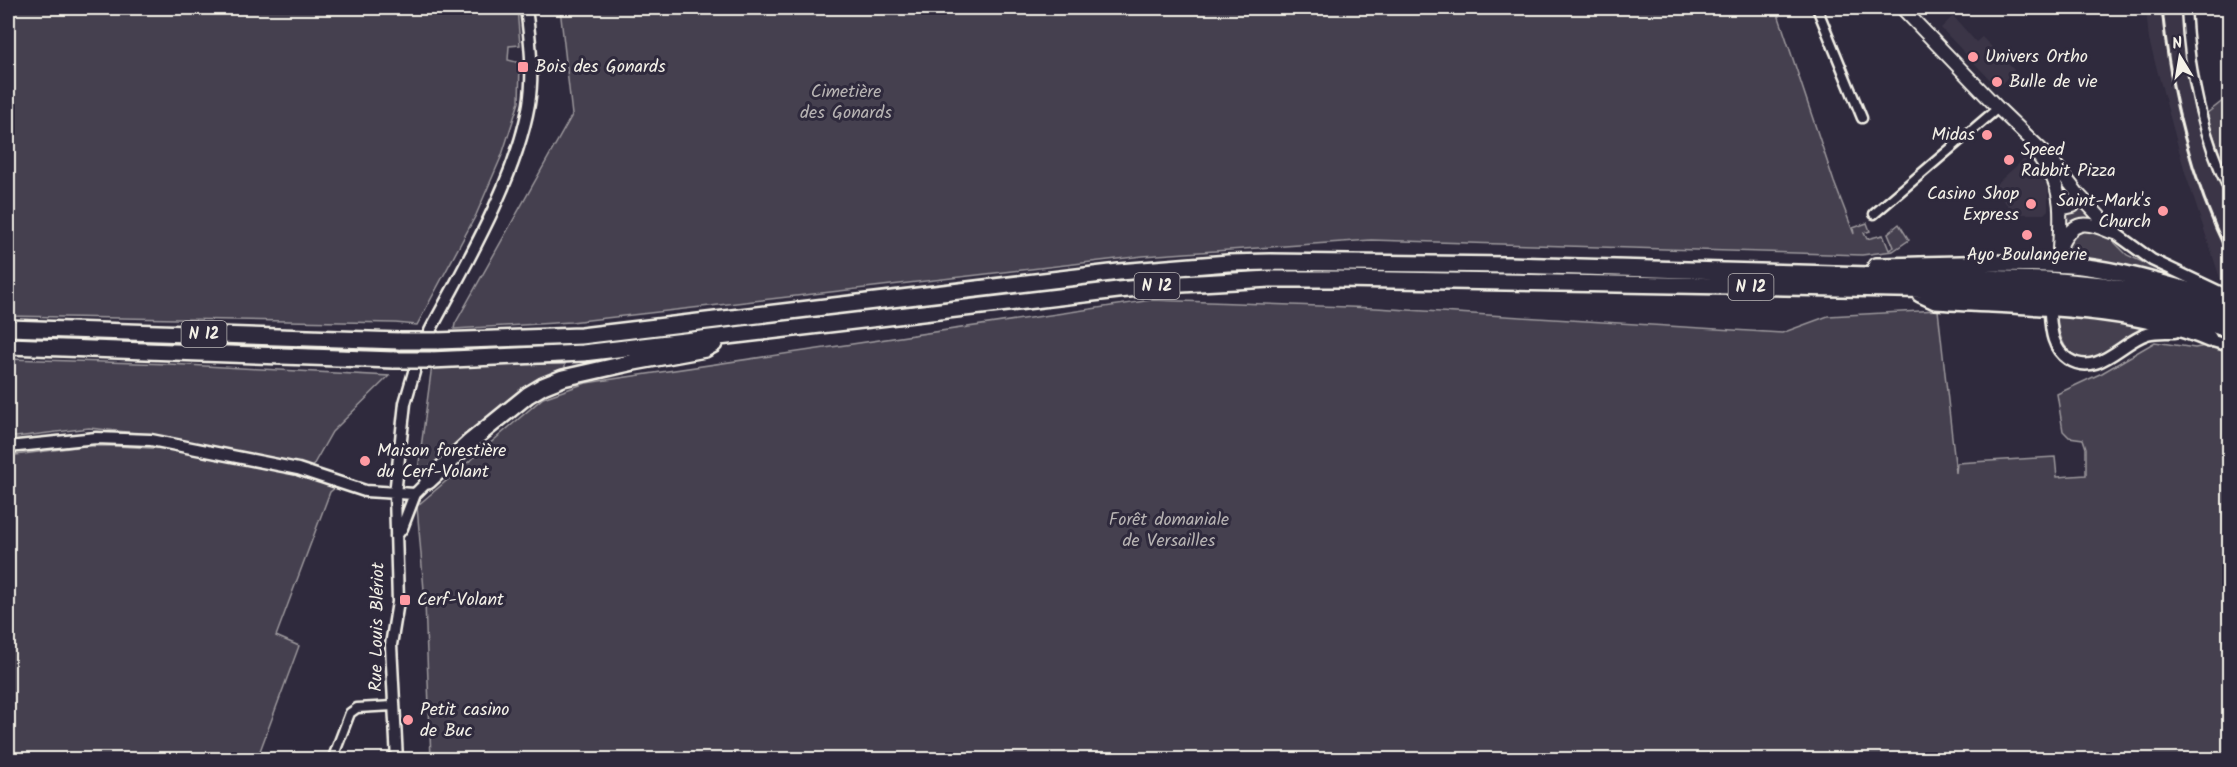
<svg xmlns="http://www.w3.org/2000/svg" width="2237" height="767" font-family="Kalam,sans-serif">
  <rect width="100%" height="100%" fill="#2f2a3d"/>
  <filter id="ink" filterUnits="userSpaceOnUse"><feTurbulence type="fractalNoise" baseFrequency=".0167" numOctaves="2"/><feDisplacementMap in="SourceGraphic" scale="12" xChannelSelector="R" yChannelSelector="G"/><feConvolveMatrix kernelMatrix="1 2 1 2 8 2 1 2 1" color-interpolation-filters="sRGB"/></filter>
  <g filter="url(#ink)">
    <path fill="#3b3647" d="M 2146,8 L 2182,8 L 2183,49 L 2189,88 L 2204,138 L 2229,204 L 2229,285 L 2221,281 L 2185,172 L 2149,40 Z
      M 1953,16 L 1976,42 L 1982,37 L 2014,70 L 1998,88 L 1941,28 Z
      M 2024,159 L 2048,186 L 2048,210 L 2044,214 L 2016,214 L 1992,188 Z"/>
    <path fill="#454050" stroke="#9c989c" stroke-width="1.5" d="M 8,8 L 517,8 L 520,45 L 509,46 L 508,60 L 520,63 L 519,102 L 502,155 L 476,215 L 417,325 L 395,323 L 8,316 Z
      M 560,8 L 1776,8 L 1834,182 L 1854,234 L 1853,228 L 1867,223 L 1870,231 L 1864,233 L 1867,239 L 1883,235 L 1889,250 L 1894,247 L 1888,233 L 1899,224 L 1909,240 L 1893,251 L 1862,255 L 1371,240 L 1143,256 L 571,322 L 454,329 L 455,324 L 572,115 Z
      M 2229,96 L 2229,180 L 2206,114 Z
      M 2082,206 L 2102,223 L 2064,231 L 2063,214 L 2076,211 Z
      M 2080,228 L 2104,232 L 2127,255 L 2181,280 L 2093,261 L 2066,257 L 2068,240 Z
      M 1152,300 L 1376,308 L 1782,333 L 1828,316 L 1938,310 L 1956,473 L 1957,463 L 2055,457 L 2057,477 L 2086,475 L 2086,448 L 2083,439 L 2069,437 L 2063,431 L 2057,394 L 2102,373 L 2155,342 L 2195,348 L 2211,345 L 2230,352 L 2229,759 L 431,759 L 425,602 L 417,506 L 543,398 L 586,383 Z
      M 2056,313 L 2151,325 C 2134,333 2107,354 2093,358 C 2065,364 2058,334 2056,313 Z
      M 8,359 L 169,364 L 389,376 L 332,432 L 311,469 L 155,435 L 89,428 L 16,437 L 8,434 Z
      M 565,364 L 565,370 L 543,377 L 417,478 L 432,365 Z
      M 84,446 L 116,446 L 167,449 L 302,476 L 336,487 L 330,492 L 276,636 L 299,646 L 257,759 L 8,759 L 8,456 Z"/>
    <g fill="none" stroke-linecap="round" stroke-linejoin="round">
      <defs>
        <path id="street" d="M 1817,8 L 1862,118
          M 2186,8 C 2189,72 2201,134 2230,192
          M 1874,214 L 1998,108
          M 332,760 L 350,713 L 357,708 L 393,706"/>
        <path id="secondary" d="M 2115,233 L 2152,260 L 2224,294
          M 2050,314 C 2051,332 2053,349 2068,359 C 2098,378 2121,342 2147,334 C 2156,331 2166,332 2175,332
          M 430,331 C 466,264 516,179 529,104 C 534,72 530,39 526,8
          M 2202,338 L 2230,346
          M 8,447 L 96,438 L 151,440 L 298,469 L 365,491 L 415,494
          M 396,536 L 402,528 L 415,494 L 428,481
          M 397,760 L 391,645 L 398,602 L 395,494 L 405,403 L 414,372"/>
        <path id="primary" d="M 1902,8 L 1998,108 L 2051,159 L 2078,194 L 2115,233
          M 2033,149 C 2039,157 2045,165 2050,173 C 2064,195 2060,225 2059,250
          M 2060,209 L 2073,206 L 2078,194
          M 2060,247 C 2073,219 2086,221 2111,232"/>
        <path id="highway" d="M 1876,266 C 1940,265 2005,261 2069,265 C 2123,269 2176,289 2230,300
          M 1920,294 L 1935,301 C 2023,307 2128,305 2209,339
          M 8,328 L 400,341
          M 437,341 L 581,336 L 1119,272 L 1228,263 L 1270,262 L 1508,265 L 2047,280 L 2103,285 L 2161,296 L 2230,314
          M 8,346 L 394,360
          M 431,360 L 583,353 L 1118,290 L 1182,284 L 1270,279 L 1339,279 L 2006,291 C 2084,295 2155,305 2230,330
          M 428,481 L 470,442 L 528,395 L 543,386 L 563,378 L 634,362 L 705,349 L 714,344"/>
      </defs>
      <use href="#street" stroke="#f4f1e8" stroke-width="13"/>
      <use href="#secondary" stroke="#f4f1e8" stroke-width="15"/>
      <use href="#primary" stroke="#f4f1e8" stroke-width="16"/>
      <use href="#highway" stroke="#f4f1e8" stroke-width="20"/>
      <use href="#street" stroke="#2f2a3d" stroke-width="8"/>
      <use href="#secondary" stroke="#2f2a3d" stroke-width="10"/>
      <use href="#primary" stroke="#2f2a3d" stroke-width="12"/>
      <use href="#highway" stroke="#2f2a3d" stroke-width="15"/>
      <path stroke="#f4f1e8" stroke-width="3" d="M 2162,8 C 2171,98 2190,177 2230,259"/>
      <defs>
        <path id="highway-bridge" d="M 400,341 L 437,341
          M 394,360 L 431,360"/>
      </defs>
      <use href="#highway-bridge" stroke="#f4f1e8" stroke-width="20" stroke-linecap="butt"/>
      <use href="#highway-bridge" stroke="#2f2a3d" stroke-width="15"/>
    </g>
  </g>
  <g fill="#ff9aa2" stroke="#2f2a3d" stroke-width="2">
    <circle cx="1973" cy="57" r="6"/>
    <rect x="517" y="61" width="12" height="12" rx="3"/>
    <circle cx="1997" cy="82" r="6"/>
    <circle cx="1987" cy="135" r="6"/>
    <circle cx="2009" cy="160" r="6"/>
    <circle cx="2031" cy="204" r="6"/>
    <circle cx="2163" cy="211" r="6"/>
    <circle cx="2027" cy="235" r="6"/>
    <circle cx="365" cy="461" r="6"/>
    <rect x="399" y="594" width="12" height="12" rx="3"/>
    <circle cx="408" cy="720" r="6"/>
  </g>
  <g text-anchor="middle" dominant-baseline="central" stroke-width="6" stroke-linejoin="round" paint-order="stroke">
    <g fill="#2f2a3d" stroke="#b9b5b5" stroke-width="1.5">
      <rect x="1134.5" y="273" width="45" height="26" rx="4.5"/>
      <rect x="1728.5" y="274" width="45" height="26" rx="4.5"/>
      <rect x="181.5" y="321" width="45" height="26" rx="4.5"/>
    </g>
    <g font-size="16" font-weight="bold" fill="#f4f1e8">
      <text x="1157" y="286">N 12</text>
      <text x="1751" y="287">N 12</text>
      <text x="204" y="334">N 12</text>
    </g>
    <g font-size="18" fill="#f4f1e8" stroke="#2f2a3d" text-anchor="start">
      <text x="1985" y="57">Univers Ortho</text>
      <text x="535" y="67">Bois des Gonards</text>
      <text x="2009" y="82">Bulle de vie</text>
      <text x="1975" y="135" text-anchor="end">Midas</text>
      <text x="2021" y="150">Speed<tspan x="2021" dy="21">Rabbit Pizza</tspan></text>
      <text x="2019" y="194" text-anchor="end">Casino Shop<tspan x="2019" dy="21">Express</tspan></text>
      <text x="2151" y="201" text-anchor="end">Saint-Mark's<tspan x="2151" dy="21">Church</tspan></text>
      <text x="2027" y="255" text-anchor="middle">Ayo Boulangerie</text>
      <text x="377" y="451">Maison forestière<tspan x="377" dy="21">du Cerf-Volant</tspan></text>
      <text x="417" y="600">Cerf-Volant</text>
      <text x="420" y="710">Petit casino<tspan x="420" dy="21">de Buc</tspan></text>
    </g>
    <g font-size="18" fill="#b7b3b3" stroke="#2f2a3d">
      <text x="846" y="92">Cimetière<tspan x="846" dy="21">des Gonards</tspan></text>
      <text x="1169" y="520">Forêt domaniale<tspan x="1169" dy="21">de Versailles</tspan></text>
    </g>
    <g font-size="18" fill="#f4f1e8" stroke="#2f2a3d">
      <text transform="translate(378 627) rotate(-89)">Rue Louis Blériot</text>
    </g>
  </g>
  <rect width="2237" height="767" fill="none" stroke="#2f2a3d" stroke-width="30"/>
  <rect x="15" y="15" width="2207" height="737" fill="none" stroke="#f4f1e8" stroke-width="2" filter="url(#ink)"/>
  <g transform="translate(2180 57) rotate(349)" stroke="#2f2a3d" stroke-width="4.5" paint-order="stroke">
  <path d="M0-4.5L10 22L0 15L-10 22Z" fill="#f4f1e8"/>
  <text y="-9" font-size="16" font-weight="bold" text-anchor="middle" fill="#f4f1e8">N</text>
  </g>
</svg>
